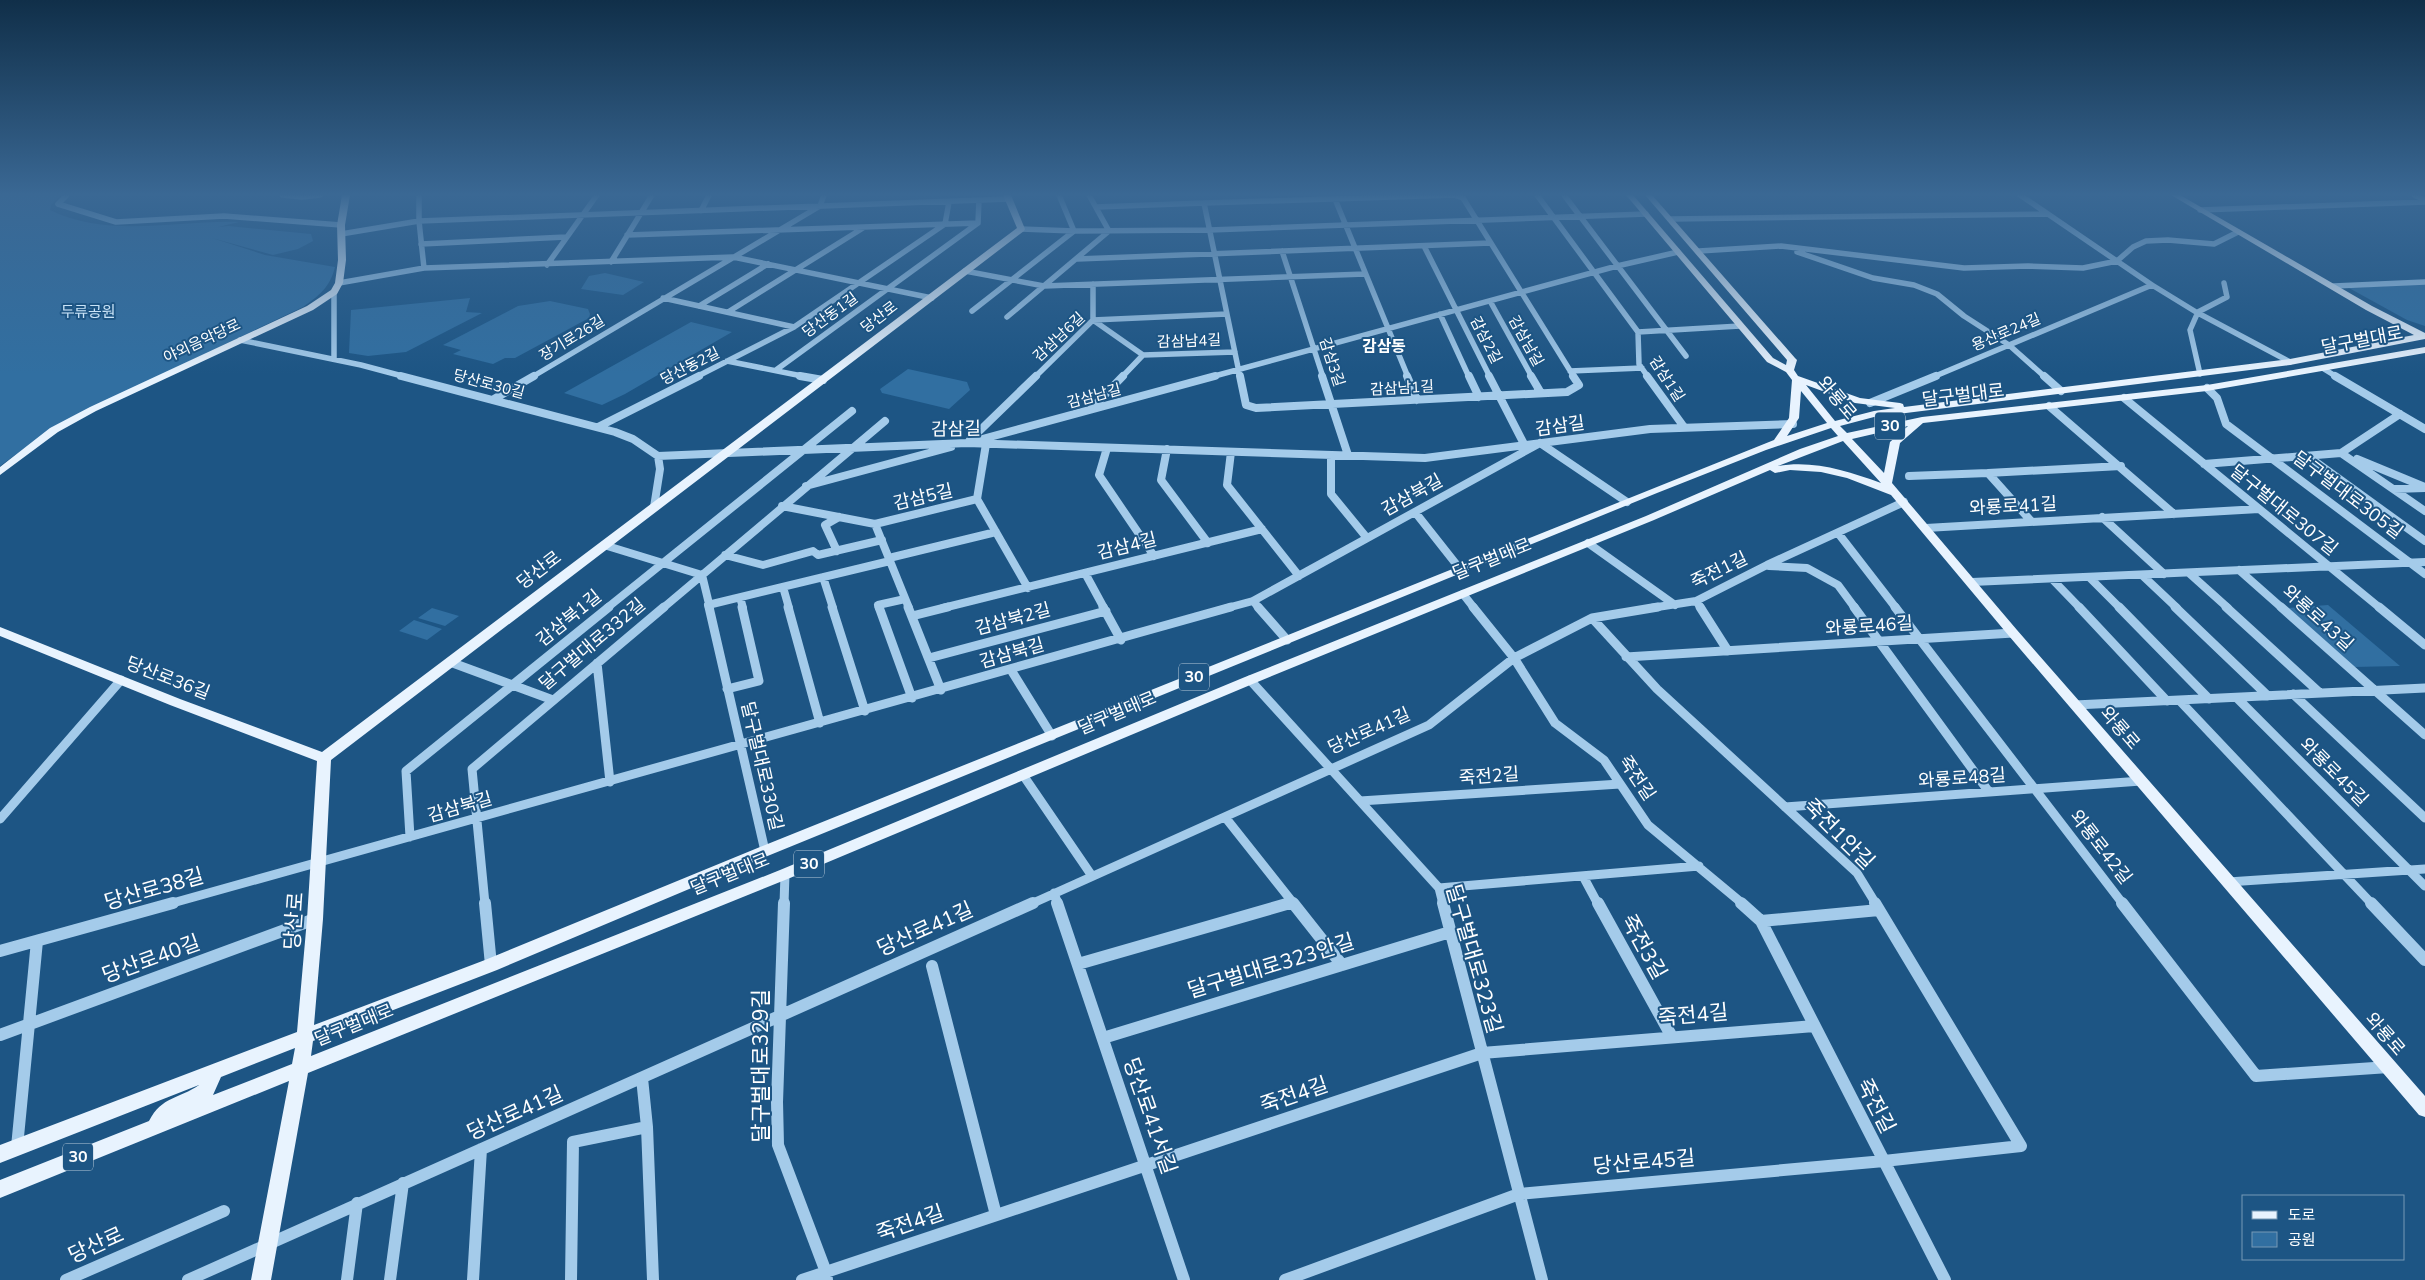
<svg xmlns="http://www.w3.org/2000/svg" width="2425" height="1280" font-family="'Nunito Sans','Noto Sans KR',sans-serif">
  <rect width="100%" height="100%" fill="#1d5584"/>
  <path fill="#316fa1" d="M 0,195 L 61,195 L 51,205 L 50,210 C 110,239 175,220 239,222 L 218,227 L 228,226 L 311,234 L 313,241 L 298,249 L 273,255 L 212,238 L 265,255 L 335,267 C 330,287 320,295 303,307 L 93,407 L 51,429 L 0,466 Z
    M 605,273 L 644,282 L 623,295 L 581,289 L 589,276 Z
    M 2425,284 L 2425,326 L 2407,320 L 2349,288 Z
    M 470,298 L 466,312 L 482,313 L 406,352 L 368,356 L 349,353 L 351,310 Z
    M 550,301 L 588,309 L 590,314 L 589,318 L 515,358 L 505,358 L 493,364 L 453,354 L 461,350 L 443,345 L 518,306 Z
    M 691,322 L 732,332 L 625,394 L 602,405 L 564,393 Z
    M 908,369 L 967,382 L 970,390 L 949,409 L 882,393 L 880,389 Z
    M 2328,605 L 2400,666 L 2353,667 L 2288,608 Z
    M 432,608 L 459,616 L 445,626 L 418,618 Z
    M 414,620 L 442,629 L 427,640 L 399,631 Z"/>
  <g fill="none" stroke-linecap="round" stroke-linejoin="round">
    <path stroke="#a4cbea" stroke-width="5.5" d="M 67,195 L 58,204 L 116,222 L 224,216 L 341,225
      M 282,195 L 302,197 L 320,195
      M 419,195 L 419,221 L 424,268
      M 1537,195 L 1638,332 L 1639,364 L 1648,377
      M 1564,195 L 1686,356
      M 2020,195 L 2152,285 L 2196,312 L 2290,362
      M 2414,195 L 2425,200
      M 1335,199 L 1408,377
      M 1204,203 L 1240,377
      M 1204,203 L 1454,195 L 1463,198 L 1574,377
      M 1096,207 L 1204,203
      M 2200,210 L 2425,202
      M 701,211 L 709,195
      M 1671,219 L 2048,214
      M 1021,229 L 1074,231 L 1209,230 L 1646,214
      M 341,234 L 419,221 L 1008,199
      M 627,235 L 978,223
      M 421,244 L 566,237
      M 1424,246 L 1490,377
      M 1282,251 L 1323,377
      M 1699,251 L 1781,246 L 1964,268 L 2028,266 L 2083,268 L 2117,261 L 2133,247 L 2146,241 L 2168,240 L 2214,244 L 2238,232
      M 1797,252 L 1873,278 L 1914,285 L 1937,294 L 1964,316 L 2009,345 L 2045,377
      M 1077,259 L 1490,243
      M 611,262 L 652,195
      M 547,265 L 597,195
      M 965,271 L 1044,286 L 1365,274
      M 339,283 L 424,268 L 733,257 L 932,298
      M 1093,284 L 1093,320 L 1143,355 L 1122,377
      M 2334,286 L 2425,282
      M 334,292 L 334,359
      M 663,298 L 794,327
      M 1490,301 L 1532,377
      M 699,306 L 768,264
      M 972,311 L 1074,231 L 1059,195
      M 728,312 L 863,228
      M 1440,314 L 1469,377
      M 1007,317 L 1109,231 L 1089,195
      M 1638,332 L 1740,326
      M 240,340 L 361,365 L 406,377
      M 1143,355 L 1235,352
      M 727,361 L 807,377
      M 2324,369 L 2337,377
      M 776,370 L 978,223 L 979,200
      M 1570,371 L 1642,368
      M 2200,374 L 2190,330 L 2198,312 L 2227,297 L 2224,283
      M 532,377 L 820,206 L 824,195
      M 696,377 L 794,327 L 945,224 L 949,202
      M 1035,377 L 1093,320 L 1227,314
      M 1211,377 L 1617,266 L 1678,252
      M 1933,377 L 2152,285"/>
    <path stroke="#a4cbea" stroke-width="8" d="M 401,376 L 615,432 L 633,439 L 658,456 L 967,443 L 1425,458 L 1650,429 L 1793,424
      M 800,376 L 823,380
      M 1240,376 L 1246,405 L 1256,408 L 1567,392 L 1579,385 L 1573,376
      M 1322,376 L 1348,455
      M 1407,376 L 1417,400
      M 1469,376 L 1479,397
      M 1489,376 L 1525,446
      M 1531,376 L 1541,393
      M 1647,376 L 1684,427
      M 2044,376 L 2061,391
      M 2335,376 L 2425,429
      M 2207,388 L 2217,398 L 2226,424 L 2425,574
      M 2124,398 L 2380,608
      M 494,399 L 534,376
      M 1870,403 L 1936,376
      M 2049,406 L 2174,514
      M 1091,409 L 1123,376
      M 598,427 L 699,376
      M 969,441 L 1036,376
      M 975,441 L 1215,376
      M 1540,443 L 1627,502
      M 986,444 L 977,499 L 1028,588
      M 1107,448 L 1099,475 L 1154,556
      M 1167,449 L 1161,480 L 1208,543
      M 1231,452 L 1227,485 L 1299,576
      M 2341,453 L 2425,511
      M 1331,455 L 1331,494 L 1367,538
      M 2309,457 L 2425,541
      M 2357,459 L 2425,487
      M 2204,464 L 2341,453 L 2400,414
      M 1909,476 L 1988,473
      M 806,486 L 951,447
      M 2394,489 L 2425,488
      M 782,506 L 875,524 L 909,608
      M 654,507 L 660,469 L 658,456
      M 1415,512 L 1460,569
      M 2102,517 L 2164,574
      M 2031,521 L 1988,473 L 2121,466
      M 875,524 L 977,499
      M 1926,528 L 2259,509
      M 1838,533 L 1896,608
      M 1588,543 L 1675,605
      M 604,545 L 702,575 L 710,608
      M 837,551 L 825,525 L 839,517
      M 725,555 L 763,565 L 813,551 L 818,555 L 882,540
      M 889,558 L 996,532
      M 1769,566 L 1807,568 L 1838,585 L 1855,608
      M 2239,570 L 2282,608
      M 1085,573 L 1104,608
      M 2189,573 L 2228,608
      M 2142,575 L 2177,608
      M 823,577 L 833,608
      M 2089,577 L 2120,608
      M 2052,579 L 2080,608
      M 1972,582 L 2425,562
      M 783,587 L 789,608
      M 1463,594 L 1474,608
      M 740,597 L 743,608
      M 1253,601 L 1259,608
      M 1696,601 L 1701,608
      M 708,605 L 890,561
      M 607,608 L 852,411
      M 663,608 L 885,421
      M 879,608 L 878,605 L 905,599
      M 943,608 L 1262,529
      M 1227,608 L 1253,601 L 1540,443
      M 1651,608 L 1696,601 L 1767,565 L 1904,502"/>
    <path stroke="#a4cbea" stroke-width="9" d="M 709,607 L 765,851
      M 788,607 L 820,723
      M 832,607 L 865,711
      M 879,607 L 912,698
      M 908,607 L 941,690
      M 1103,607 L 1121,640
      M 1258,607 L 1287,640
      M 1473,607 L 1514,658 L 1555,723 L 1604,760 L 1648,825 L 1743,904
      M 1700,607 L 1728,651
      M 1854,607 L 1989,792
      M 1895,607 L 2123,904
      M 2079,607 L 2167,701
      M 2119,607 L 2209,699
      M 2175,607 L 2268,696
      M 2226,607 L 2320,693
      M 2281,607 L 2425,735
      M 2379,607 L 2425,645
      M 912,616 L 948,607
      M 1592,618 L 1657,689 L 1857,873 L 1876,904
      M 1626,657 L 2013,633
      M 929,658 L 1106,611
      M 450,662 L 553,700
      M 597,663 L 610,782
      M 1011,670 L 1052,736
      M 1250,680 L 1439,888 L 1443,904
      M 727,689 L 759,681 L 742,607
      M 2293,694 L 2425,818
      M 2237,698 L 2425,886
      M 2179,700 L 2372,904
      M 2075,705 L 2425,688
      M 1023,775 L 1092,876
      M 1360,801 L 1620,784
      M 1785,807 L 2141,781
      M 1225,817 L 1294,904
      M 0,819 L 121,680
      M 410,837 L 406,771 L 609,607
      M 1583,876 L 1598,904
      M 2228,882 L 2425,869
      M 1439,888 L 1699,866
      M 1054,893 L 1058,904
      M 169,904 L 1231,607
      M 485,904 L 472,769 L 664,607
      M 784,904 L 785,874
      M 1031,904 L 1429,725 L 1514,658 L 1592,618 L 1658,607
      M 1286,904 L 1292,902"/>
    <path stroke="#a4cbea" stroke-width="12" d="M 485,903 L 491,965
      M 784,903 L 777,1102 L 778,1145 L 826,1272 L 827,1280
      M 1057,903 L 1184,1280
      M 1293,903 L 1342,965
      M 1443,903 L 1542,1280
      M 1598,903 L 1672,1037
      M 1741,903 L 1761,921 L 1945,1280
      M 2122,903 L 2256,1076 L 2389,1067
      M 2371,903 L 2425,960
      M 1761,921 L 1879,910
      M 0,951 L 173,903
      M 1078,964 L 1290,903
      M 932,966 L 996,1215
      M 0,1035 L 315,919
      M 1103,1038 L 1450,932
      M 642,1078 L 647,1127 L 653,1280
      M 17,1147 L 37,941
      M 66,1280 L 224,1211
      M 188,1280 L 1033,903
      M 347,1280 L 357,1203
      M 390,1280 L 403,1183
      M 473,1280 L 481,1149
      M 571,1280 L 573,1142 L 647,1127
      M 802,1280 L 1482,1053 L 1814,1026
      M 1285,1280 L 1519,1194 L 1884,1161 L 2021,1146 L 1875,903"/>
    <path fill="#e8f3fe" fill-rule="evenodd" d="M 342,195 L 350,195 L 345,225 L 346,260 L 343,283 L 337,294 L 313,310 L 96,411 L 58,432 L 0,475 L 0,467 L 50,428 L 90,407 L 307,306 L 331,290 L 335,283 L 338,260 L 337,225 Z
      M 1003,195 L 1011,195 L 1025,229 L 1024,231 L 331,760 L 323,919 L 314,1025 L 485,960 L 760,847 L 1774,440 L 1789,418 L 1792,380 L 1786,372 L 1767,362 L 1626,195 L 1633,195 L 1773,358 L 1786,365 L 1787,360 L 1645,195 L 1652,195 L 1795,358 L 1797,360 L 1794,370 L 1798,376 L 1860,398 L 1900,403 L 1903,404 L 1904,407 L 2290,359 L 2414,335 L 2366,310 L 2171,195 L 2180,195 L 2372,306 L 2425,333 L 2425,339 L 2290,365 L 1874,417 L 1840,426 L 1847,433 L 1922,417 L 2207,385 L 2425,347 L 2425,353 L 2207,391 L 1923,423 L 1900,443 L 1892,483 L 2017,630 L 2425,1096 L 2425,1117 L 2419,1115 L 2009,636 L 1891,495 L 1847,478 L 1821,472 L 1790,470 L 1775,473 L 1770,470 L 1654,520 L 1255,683 L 790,878 L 308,1073 L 271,1280 L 251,1280 L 289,1081 L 0,1198 L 0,1180 L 149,1121 C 162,1096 179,1099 199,1085 L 0,1163 L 0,1145 L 297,1032 L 307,919 L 317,761 L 170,705 L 0,636 L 0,627 L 180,699 L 322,752 L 1017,228 ZM 1806,385 L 1855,403 L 1895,408 L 1874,411 L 1835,421 ZM 1801,391 L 1827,423 L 1787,436 L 1799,418 ZM 1908,426 L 1890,442 L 1884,473 L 1852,439 ZM 1831,428 L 1838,436 L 1800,449 L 1646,516 L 1245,677 L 780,870 L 311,1056 L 313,1041 L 497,970 L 770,855 L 1657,493 L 1766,450 ZM 1843,441 L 1881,483 C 1847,471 1814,460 1778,466 ZM 295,1048 L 292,1064 L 213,1095 L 221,1077 Z"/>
  </g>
  <linearGradient id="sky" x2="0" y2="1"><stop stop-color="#102f49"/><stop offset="0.52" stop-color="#3a6894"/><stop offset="1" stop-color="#3a6894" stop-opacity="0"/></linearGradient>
  <rect width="2425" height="374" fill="url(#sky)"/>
  <g text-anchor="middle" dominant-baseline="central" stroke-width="4" stroke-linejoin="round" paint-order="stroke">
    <g font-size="15" fill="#c9e3f7" stroke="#1d5584">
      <text x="88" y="312">두류공원</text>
    </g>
    <g font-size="15" fill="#fff" stroke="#1d5584">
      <text transform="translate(830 315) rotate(-36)">당산동1길</text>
      <text transform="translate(879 317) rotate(-37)">당산로</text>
      <text transform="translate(2006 332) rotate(-23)">용산로24길</text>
      <text transform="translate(1059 337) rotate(-43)">감삼남6길</text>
      <text transform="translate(572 338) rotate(-31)">장기로26길</text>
      <text transform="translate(1486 340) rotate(63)">감삼2길</text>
      <text transform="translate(202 341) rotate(-25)">야외음악당로</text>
      <text transform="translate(1189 341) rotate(-2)">감삼남4길</text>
      <text transform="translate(1526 341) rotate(61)">감삼남길</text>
      <text transform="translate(1332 362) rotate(72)">감삼3길</text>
      <text transform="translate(690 366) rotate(-27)">당산동2길</text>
      <text transform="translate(1667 379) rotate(57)">감삼1길</text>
      <text transform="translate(489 384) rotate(15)">당산로30길</text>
      <text transform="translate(1402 388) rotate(-3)">감삼남1길</text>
      <text transform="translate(1094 396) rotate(-15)">감삼남길</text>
    </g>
    <g font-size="16" font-weight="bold" fill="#fff" stroke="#1d5584">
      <text x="1384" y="347">감삼동</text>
    </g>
    <g fill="#1d5584" stroke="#bbccda" stroke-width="1">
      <rect x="1875" y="412.5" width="30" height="27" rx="4"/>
      <rect x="1179" y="663.5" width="30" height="27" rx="4"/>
      <rect x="794" y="850.5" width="30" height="27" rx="4"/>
      <rect x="63" y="1143.5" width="30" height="27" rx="4"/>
    </g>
    <g font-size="16" font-weight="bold" fill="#fff">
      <text x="1890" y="426">30</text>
      <text x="1194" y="677">30</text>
      <text x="809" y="864">30</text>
      <text x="78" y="1157">30</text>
    </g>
    <g font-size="18" fill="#fff" stroke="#1d5584">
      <text transform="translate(2362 340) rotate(-11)">달구벌대로</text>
      <text transform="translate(1963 395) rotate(-7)">달구벌대로</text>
      <text transform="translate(1837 398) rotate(50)">와룡로</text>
      <text transform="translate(1560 426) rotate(-8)">감삼길</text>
      <text transform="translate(956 429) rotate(-1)">감삼길</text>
      <text transform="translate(1412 495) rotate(-29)">감삼북길</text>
      <text transform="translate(2348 495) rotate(37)">달구벌대로305길</text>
      <text transform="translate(923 497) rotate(-13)">감삼5길</text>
      <text transform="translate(2013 506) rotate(-3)">와룡로41길</text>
      <text transform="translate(2284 510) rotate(39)">달구벌대로307길</text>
      <text transform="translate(1127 546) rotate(-14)">감삼4길</text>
      <text transform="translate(1492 559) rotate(-22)">달구벌대로</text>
      <text transform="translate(539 570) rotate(-37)">당산로</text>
      <text transform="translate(1719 570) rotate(-26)">죽전1길</text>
      <text transform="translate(569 618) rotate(-39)">감삼북1길</text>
      <text transform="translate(2318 618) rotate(42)">와룡로43길</text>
      <text transform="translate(1013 619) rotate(-15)">감삼북2길</text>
      <text transform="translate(1869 626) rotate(-4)">와룡로46길</text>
      <text transform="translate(592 644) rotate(-40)">달구벌대로332길</text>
      <text transform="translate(1012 653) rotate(-16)">감삼북길</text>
      <text transform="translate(168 678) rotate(21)">당산로36길</text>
      <text transform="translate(1117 713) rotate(-23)">달구벌대로</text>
      <text transform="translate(2120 728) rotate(49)">와룡로</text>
      <text transform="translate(1369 731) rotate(-24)">당산로41길</text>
      <text transform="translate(762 766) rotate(77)">달구벌대로330길</text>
      <text transform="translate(2334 772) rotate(45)">와룡로45길</text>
      <text transform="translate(1489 776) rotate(-4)">죽전2길</text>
      <text transform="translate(1637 778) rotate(56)">죽전길</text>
      <text transform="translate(1962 778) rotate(-4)">와룡로48길</text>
      <text transform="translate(460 807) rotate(-16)">감삼북길</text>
      <text transform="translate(2101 847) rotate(52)">와룡로42길</text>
      <text transform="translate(730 874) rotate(-22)">달구벌대로</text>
      <text transform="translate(354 1025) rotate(-22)">달구벌대로</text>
      <text transform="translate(2385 1034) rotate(49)">와룡로</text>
    </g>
    <g font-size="21" fill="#fff" stroke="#1d5584">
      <text transform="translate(1839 834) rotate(45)">죽전1안길</text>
      <text transform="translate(154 889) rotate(-16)">당산로38길</text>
      <text transform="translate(294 921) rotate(-86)">당산로</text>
      <text transform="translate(925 929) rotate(-24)">당산로41길</text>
      <text transform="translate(1644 947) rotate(61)">죽전3길</text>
      <text transform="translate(151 959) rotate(-20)">당산로40길</text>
      <text transform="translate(1474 959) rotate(74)">달구벌대로323길</text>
      <text transform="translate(1271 966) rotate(-17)">달구벌대로323안길</text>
      <text transform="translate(1693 1015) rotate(-5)">죽전4길</text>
      <text transform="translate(761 1066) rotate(-90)">달구벌대로329길</text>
      <text transform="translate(1294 1095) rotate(-19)">죽전4길</text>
      <text transform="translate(1876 1106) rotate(63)">죽전길</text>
      <text transform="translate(515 1113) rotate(-24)">당산로41길</text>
      <text transform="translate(1150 1116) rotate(71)">당산로41서길</text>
      <text transform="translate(1644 1162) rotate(-5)">당산로45길</text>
      <text transform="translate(910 1223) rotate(-19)">죽전4길</text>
      <text transform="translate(96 1245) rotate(-24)">당산로</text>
    </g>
  </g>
  <rect x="2242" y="1195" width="162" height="65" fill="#1d5584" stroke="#7799b5"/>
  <rect x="2252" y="1211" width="25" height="8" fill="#e8f3fe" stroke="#7799b5"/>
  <text x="2288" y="1220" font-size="15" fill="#ffffff">도로</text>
  <rect x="2252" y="1232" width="25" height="15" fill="#316fa1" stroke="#7799b5"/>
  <text x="2288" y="1245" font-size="15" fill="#ffffff">공원</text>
</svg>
